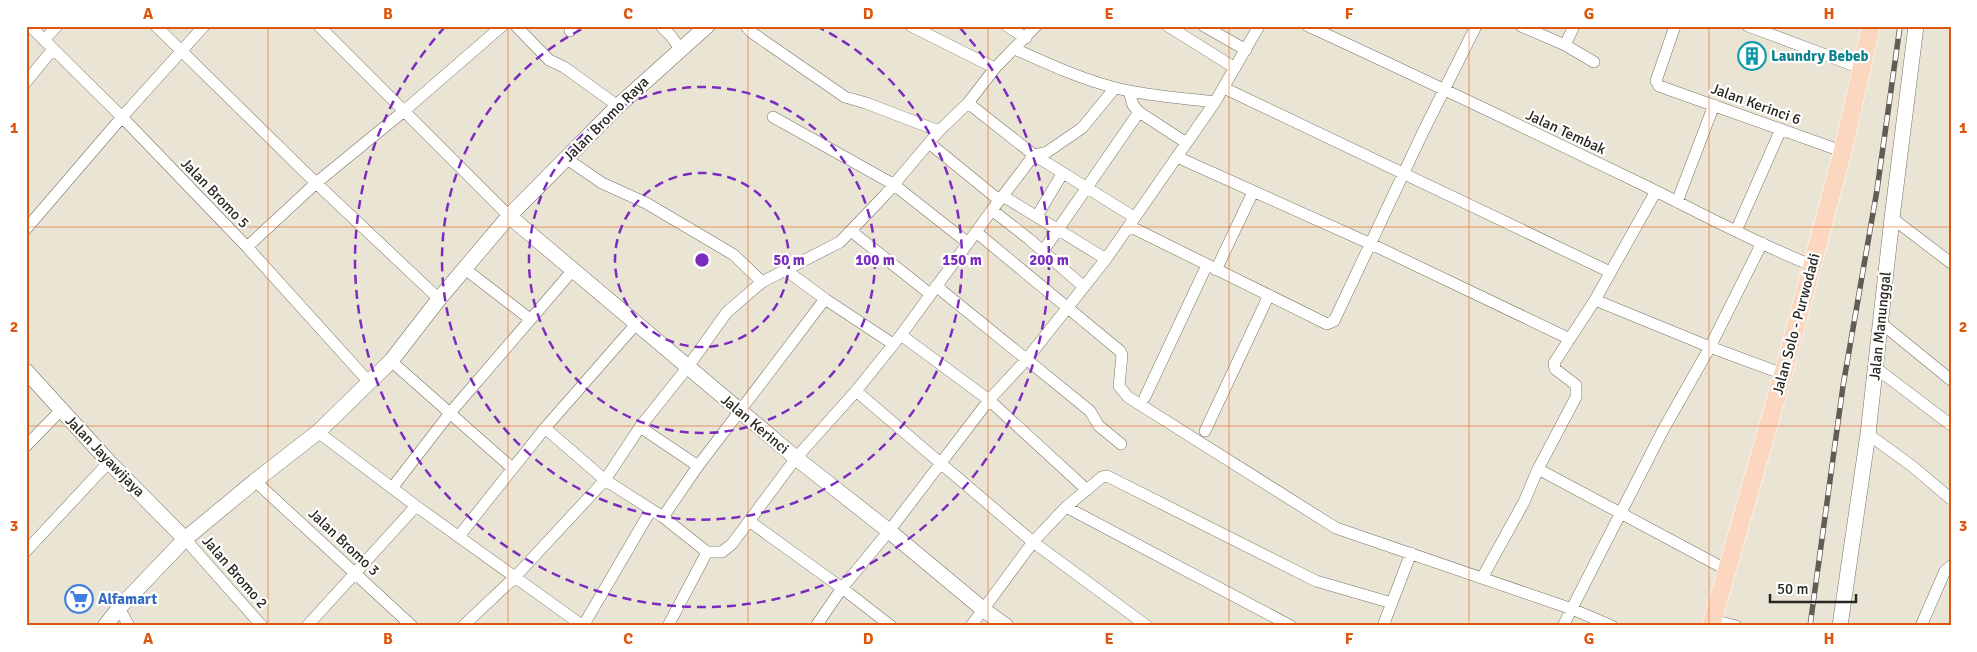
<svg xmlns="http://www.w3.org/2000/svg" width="1977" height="652" font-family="Signika,sans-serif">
  <rect width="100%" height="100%" fill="#e9e4d3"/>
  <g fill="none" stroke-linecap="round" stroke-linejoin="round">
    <defs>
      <path id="street" d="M 156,26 L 316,183 L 439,299
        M 204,26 L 122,117 L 247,247 L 369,382
        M 319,26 L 509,216
        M 516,26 L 549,60 L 564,67 L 618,106
        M 661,26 L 671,36 L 681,50
        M 746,26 L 751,32 L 845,97 L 866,103 L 939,131
        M 911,26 L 995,68
        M 1007,26 L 1026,38
        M 1168,26 L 1235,68
        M 1204,26 L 1246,50
        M 1308,26 C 1415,75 1521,126 1627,177 C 1688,206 1748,240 1811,265
        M 1521,26 L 1565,45
        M 1574,26 L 1565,45 L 1594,62
        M 1675,26 L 1656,81 L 1659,86 L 1833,148 L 1843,150
        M 1748,26 L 1863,69
        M 570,31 L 573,26
        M 44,40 L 57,26
        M 1015,49 C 1048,64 1081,79 1116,88 C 1148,96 1182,98 1215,102
        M 26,82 L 53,49
        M 1224,88 L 1610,272
        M 968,103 L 1034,155 L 1134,217
        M 1139,112 L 1185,142
        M 773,117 L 893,184 L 968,243
        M 929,143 L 999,200
        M 1177,157 L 1371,244 L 1570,339
        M 567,159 L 602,183 L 646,203 L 724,249 L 734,255 L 762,282
        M 1003,196 L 1106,259
        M 1677,202 L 1714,105
        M 992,210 L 1029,239 L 1084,287
        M 1037,216 L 1062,174
        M 1892,218 L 1951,263
        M 1129,226 L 1327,324 L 1334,321 L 1424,130 L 1476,26
        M 26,229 L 122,117 L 30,26
        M 851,231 L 930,294
        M 1736,231 L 1781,129
        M 976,232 L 1120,351 L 1122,355 L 1119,386 L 1128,397 L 1336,528 L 1572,609 L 1612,626
        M 247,247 L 316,183 L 404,111 L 502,26
        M 1043,251 L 1139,112 L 1133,105 L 1129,91
        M 465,269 L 530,319
        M 1216,270 L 1253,192
        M 936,286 L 1090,411 L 1099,426 L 1121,444
        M 825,299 L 893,344
        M 1595,300 L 1710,347 L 1783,374
        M 1881,323 L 1951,380
        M 901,335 L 989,400 L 1087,490
        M 391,361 L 512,468
        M 1876,368 L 1951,425
        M 856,391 L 1033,542 L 1147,626
        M 1145,397 L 1207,265
        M 640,427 L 698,466
        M 1205,431 L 1269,295
        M 318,432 L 416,506 L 583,626
        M 1868,434 L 1912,466 L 1951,499
        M 26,446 L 61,410
        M 1538,469 L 1727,570
        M 255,481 L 412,626
        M 392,488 L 450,413 L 573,270
        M 1066,507 L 1291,626
        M 663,517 L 605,480 L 640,427 L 687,368 L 727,312 L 762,282 L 840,242 L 885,195 L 939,131 L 968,103 L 995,68 L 1036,26
        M 749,521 L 842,588 L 891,626
        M 459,536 L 545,428 L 636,324
        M 185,539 L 262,626
        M 26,551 L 109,462
        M 707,552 L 663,517 L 698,466 L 825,299 L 787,271
        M 1482,578 L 1524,502 L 1538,469 L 1576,397 L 1576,385 L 1555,369 L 1554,363 L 1595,300 L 1656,191
        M 119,608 L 129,626
        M 1713,620 L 1736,626
        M 307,626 L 416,506
        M 463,626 L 515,577 L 605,480 L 545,428
        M 583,626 L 651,510
        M 668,626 L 707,552 L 722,552 L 732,544 L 796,458 L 856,391 L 901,335 L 992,210 L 1034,155 L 1047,152 L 1082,128 L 1115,88
        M 816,626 L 842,588 L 889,531 L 989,400 L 1026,360 L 1106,259 L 1215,102 L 1259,26
        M 971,626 L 1033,542 L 1066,507 L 1102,477 L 1107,476 L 1316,581 L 1392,603
        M 1383,626 L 1411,553
        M 1563,626 L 1663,430 L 1710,347 L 1762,243
        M 1921,626 L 1945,571 L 1951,566"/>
      <path id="secondary" d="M 509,216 L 796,458 L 889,531 L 984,610 L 1006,626
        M 26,371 L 109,462 L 185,539
        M 105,626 L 119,608 L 185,539 L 255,481 L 318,432 L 391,361 L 439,299 L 509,216 L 618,106 L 707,26
        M 1840,626 L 1868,434 L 1892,218 L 1916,26"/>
      <path id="primary" d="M 1711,626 L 1783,374 L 1843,150 L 1871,26"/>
    </defs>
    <use href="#street" stroke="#797466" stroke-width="12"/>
    <use href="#secondary" stroke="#797466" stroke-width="16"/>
    <use href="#primary" stroke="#fff" stroke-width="19"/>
    <use href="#street" stroke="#fff" stroke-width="11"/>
    <use href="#secondary" stroke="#fff" stroke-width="15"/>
    <use href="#primary" stroke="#fad7be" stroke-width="18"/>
    <defs>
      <path id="rail" d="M 1810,626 L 1843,386 L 1877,190 L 1900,26"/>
    </defs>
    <use href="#rail" stroke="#605d54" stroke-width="5.5"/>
    <use href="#rail" stroke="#fff" stroke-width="4" stroke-dasharray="11" stroke-linecap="butt"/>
  </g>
  <path fill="none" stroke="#de560d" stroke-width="1" stroke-opacity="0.55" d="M 268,26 L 268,626M 508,26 L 508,626M 748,26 L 748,626M 988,26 L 988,626M 1229,26 L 1229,626M 1469,26 L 1469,626M 1709,26 L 1709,626M 26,227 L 1951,227M 26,426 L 1951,426"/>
  <g fill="none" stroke="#7b2cbf" stroke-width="2.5" stroke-dasharray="9 6">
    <circle cx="702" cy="260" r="87"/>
    <circle cx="702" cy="260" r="173"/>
    <path d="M816 26A260 260 0 1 1 588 26"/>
    <path d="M960 28A347 347 0 1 1 444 28"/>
  </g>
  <defs>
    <symbol id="building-ring" viewBox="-11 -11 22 22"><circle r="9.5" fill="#fff" stroke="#0f9aa8" stroke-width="1.5"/><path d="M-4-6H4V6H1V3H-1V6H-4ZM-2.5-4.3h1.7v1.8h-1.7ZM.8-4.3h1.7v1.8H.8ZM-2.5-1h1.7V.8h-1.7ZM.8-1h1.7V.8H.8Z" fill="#0f9aa8"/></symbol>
    <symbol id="supermarket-ring" viewBox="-11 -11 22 22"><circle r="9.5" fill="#fff" stroke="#3f7fe0" stroke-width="1.5"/><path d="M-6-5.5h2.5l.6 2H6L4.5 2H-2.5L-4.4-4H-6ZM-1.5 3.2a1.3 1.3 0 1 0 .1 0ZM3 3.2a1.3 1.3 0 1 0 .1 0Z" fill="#3f7fe0"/></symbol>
  </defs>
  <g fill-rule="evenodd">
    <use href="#building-ring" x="1736" y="40" width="32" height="32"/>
    <use href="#supermarket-ring" x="63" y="583" width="32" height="32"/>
  </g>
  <g text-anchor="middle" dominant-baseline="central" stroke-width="4.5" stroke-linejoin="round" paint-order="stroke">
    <g font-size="15" font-weight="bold" fill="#0d838f" stroke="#fff" text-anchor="start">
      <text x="1771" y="56">Laundry Bebeb</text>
    </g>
    <g font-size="15" fill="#292721" stroke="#fff">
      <text transform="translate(1756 104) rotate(20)">Jalan Kerinci 6</text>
      <text transform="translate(606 119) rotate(-45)">Jalan Bromo Raya</text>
      <text transform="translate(1566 132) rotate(25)">Jalan Tembak</text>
      <text transform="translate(215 193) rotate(46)">Jalan Bromo 5</text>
      <text transform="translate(1796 324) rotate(-75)">Jalan Solo - Purwodadi</text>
      <text transform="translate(1880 326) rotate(-84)">Jalan Manunggal</text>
      <text transform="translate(755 424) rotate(40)">Jalan Kerinci</text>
      <text transform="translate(105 456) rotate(46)">Jalan Jayawijaya</text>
      <text transform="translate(344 542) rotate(43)">Jalan Bromo 3</text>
      <text transform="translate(235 572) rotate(49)">Jalan Bromo 2</text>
    </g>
    <g font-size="15" font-weight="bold" fill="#366cbe" stroke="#fff" text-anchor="start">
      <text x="98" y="599">Alfamart</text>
    </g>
  </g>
  <circle cx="702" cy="260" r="8" fill="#7b2cbf" stroke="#fff" stroke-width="2.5"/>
  <g font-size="15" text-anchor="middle" font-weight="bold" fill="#7b2cbf" stroke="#fff" stroke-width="4.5" stroke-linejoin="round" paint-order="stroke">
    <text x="789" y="265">50 m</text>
    <text x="875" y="265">100 m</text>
    <text x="962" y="265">150 m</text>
    <text x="1049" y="265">200 m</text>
  </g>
  <rect width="1977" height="652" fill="none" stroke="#ffffff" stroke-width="55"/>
  <path d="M1770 594v8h86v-8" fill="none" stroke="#292721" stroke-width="2.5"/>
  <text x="1777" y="594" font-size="15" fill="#292721" stroke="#ffffff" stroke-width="4" paint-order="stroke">50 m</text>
  <rect x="28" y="28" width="1922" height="596" fill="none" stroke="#de560d" stroke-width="2"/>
  <g font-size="16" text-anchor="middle" font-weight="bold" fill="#de560d">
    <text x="148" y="19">A</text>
    <text x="388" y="19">B</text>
    <text x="628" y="19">C</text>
    <text x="868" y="19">D</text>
    <text x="1109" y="19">E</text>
    <text x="1349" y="19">F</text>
    <text x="1589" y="19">G</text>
    <text x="1829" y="19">H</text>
    <text x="14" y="133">1</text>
    <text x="1963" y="133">1</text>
    <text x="14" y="332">2</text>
    <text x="1963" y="332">2</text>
    <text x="14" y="531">3</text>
    <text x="1963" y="531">3</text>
    <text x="148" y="644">A</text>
    <text x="388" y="644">B</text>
    <text x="628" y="644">C</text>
    <text x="868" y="644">D</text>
    <text x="1109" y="644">E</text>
    <text x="1349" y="644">F</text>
    <text x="1589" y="644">G</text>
    <text x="1829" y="644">H</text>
  </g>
</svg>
